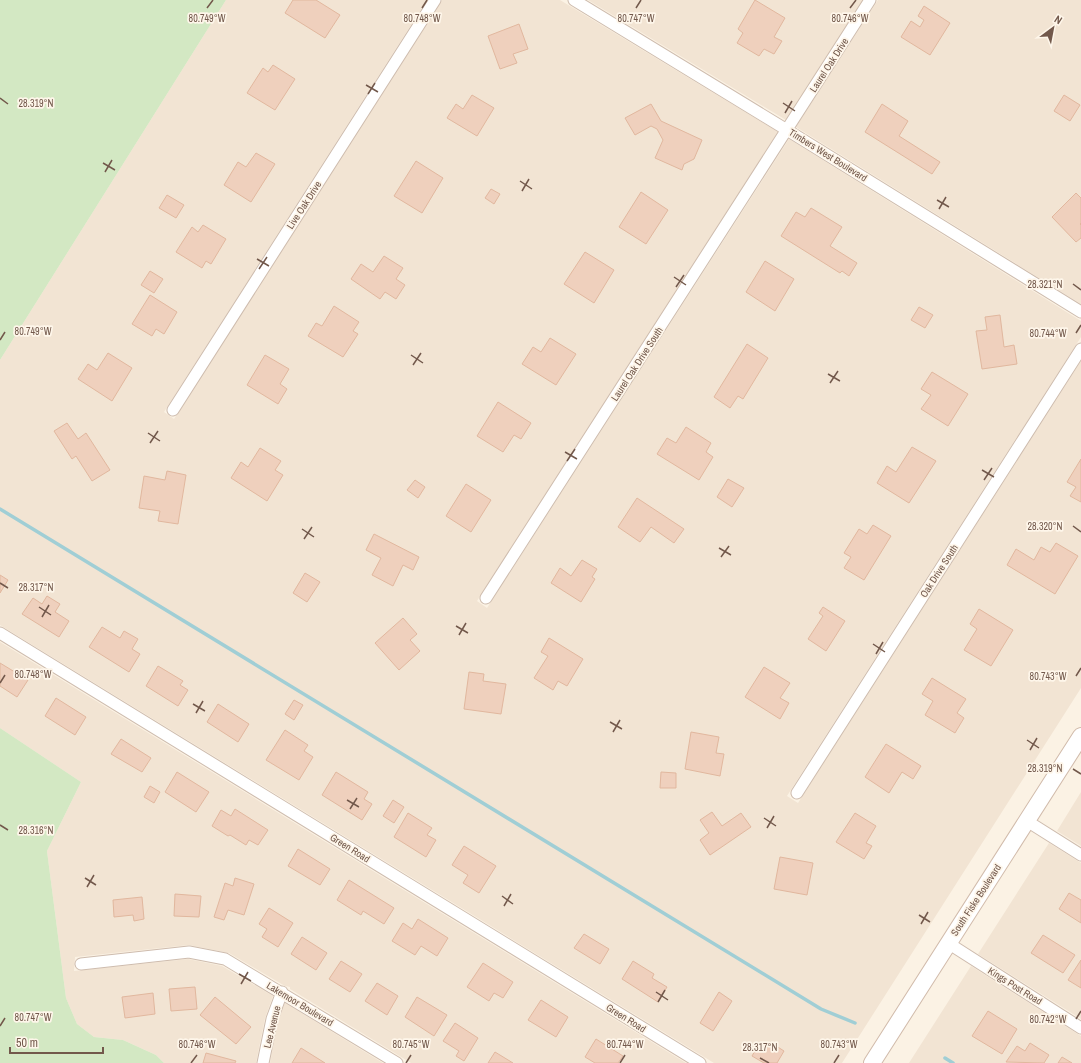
<svg xmlns="http://www.w3.org/2000/svg" width="1081" height="1063" font-family="'Archivo Narrow',sans-serif">
  <rect width="100%" height="100%" fill="#fbf2e4"/>
  <path fill="#f2e4d3" d="M 226,0 L 427,0 L 164,412 L 174,419 L 442,0 L 560,0 L 778,132 L 477,601 L 487,608 L 789,139 L 1081,321 L 1081,337 L 787,796 L 798,803 L 1081,361 L 1081,688 L 842,1063 L 714,1063 L 0,625 L 0,360 Z
    M 588,0 L 863,0 L 786,120 Z
    M 878,0 L 1081,0 L 1081,304 L 796,127 Z
    M 0,642 L 686,1063 L 411,1063 L 290,989 L 290,987 L 285,986 L 229,953 L 189,945 L 75,957 L 74,971 L 188,959 L 222,966 L 273,996 L 265,1018 L 256,1063 L 164,1063 L 156,1055 L 123,1040 L 94,1037 L 77,1024 L 66,998 L 47,851 L 81,782 L 0,728 Z
    M 1081,792 L 1081,846 L 1057,831 Z
    M 1049,843 L 1081,863 L 1081,1019 L 978,954 Z
    M 971,966 L 1081,1036 L 1081,1063 L 909,1063 Z
    M 285,1003 L 383,1063 L 270,1063 L 278,1020 Z"/>
  <path fill="#d3e8c3" d="M 0,0 L 226,0 L 0,360 Z
    M 0,728 L 81,782 L 47,851 L 66,998 L 77,1024 L 94,1037 L 123,1040 L 156,1055 L 164,1063 L 0,1063 Z"/>
  <g fill="none" stroke-linecap="round" stroke-linejoin="round">
    <path stroke="#a0ced5" stroke-width="3.5" d="M 0,509 L 821,1009 L 855,1023
      M 945,1058 L 953,1063"/>
  </g>
  <path fill="#efd0bd" stroke="#e1b79e" d="M 293,0 L 316,0 L 340,15 L 325,38 L 285,13 Z
    M 755,0 L 785,18 L 774,37 L 782,41 L 774,54 L 764,49 L 759,56 L 737,43 L 743,33 L 738,29 Z
    M 924,6 L 950,23 L 930,55 L 901,37 L 911,21 L 920,27 L 924,20 L 918,16 Z
    M 519,24 L 528,49 L 513,54 L 517,63 L 500,69 L 488,36 Z
    M 273,65 L 295,79 L 275,110 L 247,93 L 263,68 L 268,72 Z
    M 472,95 L 494,108 L 477,136 L 447,118 L 456,104 L 463,109 Z
    M 1064,95 L 1080,105 L 1070,121 L 1054,111 Z
    M 651,104 L 661,121 L 702,140 L 694,159 L 684,164 L 682,170 L 655,158 L 663,140 L 657,129 L 651,126 L 635,135 L 625,118 Z
    M 882,104 L 908,121 L 899,136 L 940,162 L 932,174 L 865,132 Z
    M 256,153 L 275,164 L 251,202 L 224,185 L 238,162 L 246,167 Z
    M 416,161 L 443,178 L 422,213 L 394,196 Z
    M 491,189 L 500,194 L 494,204 L 485,198 Z
    M 641,192 L 668,210 L 646,244 L 619,227 Z
    M 1076,193 L 1081,198 L 1081,223 L 1080,224 L 1081,225 L 1081,238 L 1076,242 L 1052,217 Z
    M 167,195 L 184,205 L 176,218 L 159,208 Z
    M 811,208 L 842,227 L 830,246 L 857,263 L 849,276 L 842,271 L 840,273 L 781,236 L 796,212 L 805,217 Z
    M 203,225 L 226,239 L 211,264 L 206,261 L 202,268 L 176,252 L 192,227 L 198,232 Z
    M 585,252 L 614,270 L 594,303 L 564,284 Z
    M 384,256 L 403,268 L 396,279 L 405,285 L 396,299 L 385,292 L 380,299 L 351,279 L 361,264 L 373,272 Z
    M 765,261 L 794,279 L 775,311 L 746,292 Z
    M 150,271 L 163,279 L 154,293 L 141,285 Z
    M 150,295 L 177,312 L 164,334 L 156,329 L 152,336 L 132,324 Z
    M 334,306 L 359,322 L 353,331 L 358,334 L 343,357 L 308,336 L 316,323 L 322,326 Z
    M 919,307 L 933,315 L 925,328 L 911,320 Z
    M 1000,315 L 1004,347 L 1014,345 L 1017,364 L 982,369 L 976,331 L 987,330 L 985,317 Z
    M 550,338 L 576,354 L 556,385 L 522,364 L 533,347 L 541,352 Z
    M 747,344 L 768,358 L 743,399 L 738,396 L 730,408 L 714,397 Z
    M 108,353 L 132,368 L 112,401 L 78,379 L 88,364 L 97,370 Z
    M 265,355 L 289,369 L 280,384 L 287,389 L 278,404 L 247,385 Z
    M 932,372 L 968,394 L 948,426 L 921,409 L 931,395 L 921,389 Z
    M 498,402 L 531,423 L 521,439 L 514,435 L 503,452 L 477,436 Z
    M 67,423 L 78,439 L 86,433 L 110,470 L 92,481 L 76,456 L 72,459 L 54,431 Z
    M 686,427 L 711,443 L 706,452 L 713,457 L 699,480 L 657,454 L 667,438 L 676,443 Z
    M 912,447 L 936,461 L 909,503 L 877,483 L 887,466 L 896,472 Z
    M 260,448 L 281,461 L 275,470 L 283,475 L 267,501 L 231,478 L 241,462 L 248,467 Z
    M 1081,459 L 1081,502 L 1070,496 L 1076,487 L 1067,482 Z
    M 167,471 L 186,475 L 178,524 L 158,521 L 160,511 L 139,508 L 144,476 L 165,480 Z
    M 728,479 L 744,488 L 732,507 L 717,497 Z
    M 415,480 L 425,487 L 418,498 L 407,490 Z
    M 466,484 L 491,500 L 471,532 L 446,516 Z
    M 637,498 L 684,529 L 674,543 L 651,527 L 640,542 L 618,527 Z
    M 873,525 L 891,536 L 864,580 L 844,568 L 851,557 L 844,553 L 859,529 L 867,534 Z
    M 374,534 L 419,557 L 413,570 L 403,565 L 393,586 L 372,575 L 381,558 L 366,550 Z
    M 1056,543 L 1078,556 L 1055,594 L 1007,565 L 1016,549 L 1034,560 L 1041,547 L 1050,552 Z
    M 582,560 L 597,569 L 592,577 L 595,579 L 581,602 L 551,583 L 560,568 L 571,576 Z
    M 305,573 L 320,582 L 307,602 L 293,593 Z
    M 0,575 L 8,580 L 0,593 Z
    M 47,596 L 60,604 L 55,612 L 69,621 L 59,637 L 22,614 L 33,598 L 42,604 Z
    M 823,607 L 845,621 L 826,651 L 808,639 L 823,616 L 819,613 Z
    M 979,609 L 1013,630 L 991,666 L 964,650 L 977,629 L 970,624 Z
    M 403,618 L 417,634 L 410,640 L 420,651 L 399,670 L 375,643 Z
    M 102,627 L 120,638 L 124,631 L 138,639 L 132,649 L 140,654 L 129,672 L 89,647 Z
    M 549,638 L 583,659 L 567,686 L 558,681 L 553,690 L 534,678 L 548,656 L 541,652 Z
    M 0,663 L 28,680 L 17,697 L 0,686 Z
    M 158,666 L 183,681 L 180,685 L 188,690 L 178,706 L 146,686 Z
    M 764,667 L 790,683 L 780,698 L 789,703 L 780,719 L 745,697 Z
    M 469,672 L 484,674 L 483,681 L 506,684 L 501,714 L 464,709 Z
    M 932,678 L 966,699 L 957,713 L 964,718 L 955,733 L 925,715 L 933,701 L 922,694 Z
    M 56,698 L 86,717 L 75,735 L 45,716 Z
    M 294,700 L 303,705 L 294,720 L 285,714 Z
    M 218,704 L 249,724 L 238,742 L 207,722 Z
    M 285,730 L 308,745 L 304,751 L 313,757 L 299,780 L 266,760 Z
    M 691,732 L 719,737 L 716,753 L 724,754 L 720,776 L 685,769 Z
    M 121,739 L 151,758 L 142,772 L 111,754 Z
    M 886,744 L 921,766 L 913,779 L 902,772 L 889,793 L 865,777 Z
    M 177,772 L 209,792 L 196,812 L 165,792 Z
    M 336,772 L 368,792 L 364,799 L 372,804 L 362,820 L 322,795 Z
    M 661,772 L 676,773 L 676,788 L 660,788 Z
    M 150,786 L 160,792 L 154,803 L 144,797 Z
    M 393,800 L 404,807 L 394,823 L 383,816 Z
    M 235,809 L 268,830 L 258,845 L 249,840 L 246,845 L 230,835 L 228,836 L 212,826 L 221,810 L 231,816 Z
    M 712,812 L 722,826 L 741,813 L 751,827 L 710,855 L 700,840 L 709,833 L 700,820 Z
    M 408,813 L 432,828 L 427,835 L 436,840 L 426,857 L 394,837 Z
    M 855,813 L 876,826 L 866,843 L 872,846 L 864,859 L 836,842 Z
    M 464,846 L 496,866 L 479,893 L 463,883 L 468,875 L 452,865 Z
    M 298,849 L 330,869 L 320,885 L 288,866 Z
    M 780,857 L 813,863 L 807,895 L 774,889 Z
    M 235,878 L 254,884 L 244,915 L 228,910 L 224,920 L 214,917 L 225,883 L 233,886 Z
    M 349,880 L 394,908 L 384,924 L 363,911 L 361,915 L 337,900 Z
    M 1069,893 L 1081,900 L 1081,923 L 1059,909 Z
    M 175,894 L 201,896 L 199,917 L 174,916 Z
    M 142,897 L 144,919 L 134,921 L 133,915 L 114,917 L 113,900 Z
    M 269,908 L 293,923 L 278,947 L 262,937 L 267,929 L 259,924 Z
    M 418,919 L 448,938 L 437,956 L 421,946 L 415,955 L 392,941 L 403,923 L 412,929 Z
    M 584,934 L 609,949 L 600,964 L 574,948 Z
    M 1043,935 L 1075,955 L 1063,973 L 1031,953 Z
    M 302,937 L 327,953 L 316,970 L 291,954 Z
    M 1081,960 L 1081,988 L 1068,980 Z
    M 341,961 L 362,974 L 350,992 L 329,979 Z
    M 633,961 L 654,974 L 652,978 L 667,987 L 658,1002 L 622,979 Z
    M 483,963 L 513,982 L 503,998 L 494,993 L 489,1001 L 467,987 Z
    M 377,983 L 398,996 L 387,1015 L 365,1001 Z
    M 195,987 L 197,1009 L 171,1011 L 169,989 Z
    M 719,992 L 732,1001 L 713,1031 L 700,1023 Z
    M 153,993 L 155,1014 L 125,1018 L 122,997 Z
    M 215,997 L 251,1027 L 236,1044 L 200,1015 Z
    M 417,997 L 447,1015 L 434,1036 L 405,1017 Z
    M 541,1000 L 568,1017 L 556,1037 L 528,1020 Z
    M 988,1011 L 1017,1029 L 1002,1054 L 972,1036 Z
    M 455,1023 L 478,1038 L 464,1061 L 456,1056 L 459,1051 L 443,1041 Z
    M 596,1039 L 623,1056 L 618,1063 L 595,1063 L 585,1057 Z
    M 770,1042 L 784,1051 L 777,1063 L 764,1063 L 752,1056 L 759,1044 L 766,1049 Z
    M 1030,1043 L 1049,1055 L 1044,1063 L 1006,1062 L 1017,1046 L 1025,1051 Z
    M 301,1048 L 325,1063 L 292,1063 Z
    M 495,1052 L 513,1063 L 488,1063 Z
    M 206,1053 L 236,1061 L 235,1063 L 203,1063 Z
    M 1062,1057 L 1072,1063 L 1058,1063 Z"/>
  <g fill="none" stroke-linecap="round" stroke-linejoin="round">
    <defs>
      <path id="minor" d="M 574,0 L 787,130 L 1081,312
        M 173,410 L 435,0
        M 486,598 L 870,0
        M 0,633 L 700,1063
        M 797,793 L 1081,349
        M 1027,821 L 1081,855
        M 948,943 L 1081,1028
        M 81,964 L 189,952 L 225,959 L 397,1063
        M 263,1063 L 272,1019 L 282,992"/>
      <path id="secondary" d="M 872,1063 L 1081,736"/>
    </defs>
    <use href="#minor" stroke="#cebcae" stroke-width="13"/>
    <use href="#secondary" stroke="#d1bbab" stroke-width="18"/>
    <use href="#minor" stroke="#fff" stroke-width="11"/>
    <use href="#secondary" stroke="#fff" stroke-width="16"/>
  </g>
  <path fill="none" stroke="#72584b" stroke-width="1.5" d="M 207,8 L 213,0M 422,8 L 427,0M 636,8 L 641,0M 850,8 L 856,0M 366,85 L 378,92M 368,94 L 375,83M 0,98 L 8,104M 783,103 L 795,111M 785,113 L 792,101M 103,163 L 115,170M 105,172 L 112,160M 520,181 L 532,189M 522,191 L 529,179M 937,200 L 949,207M 939,209 L 946,197M 257,259 L 269,266M 259,269 L 267,257M 674,277 L 686,285M 1073,284 L 1081,290M 676,287 L 684,275M 1076,333 L 1081,325M 0,340 L 5,332M 411,355 L 423,363M 413,365 L 421,353M 828,374 L 840,381M 830,383 L 838,371M 148,433 L 160,441M 150,443 L 158,431M 565,452 L 577,459M 567,461 L 575,449M 982,470 L 994,477M 984,480 L 992,468M 1073,526 L 1081,532M 302,529 L 314,537M 304,539 L 312,527M 719,548 L 731,555M 721,557 L 729,546M 0,583 L 8,588M 39,607 L 51,615M 42,617 L 49,605M 456,626 L 468,633M 459,635 L 466,623M 873,644 L 885,652M 876,654 L 883,642M 1076,676 L 1081,668M 0,683 L 5,675M 193,704 L 205,711M 196,713 L 203,701M 610,722 L 622,729M 613,732 L 620,720M 1027,740 L 1039,748M 1030,750 L 1037,738M 1073,769 L 1081,774M 347,800 L 359,807M 350,809 L 357,798M 764,818 L 776,826M 0,825 L 8,830M 767,828 L 774,816M 85,878 L 96,885M 87,887 L 94,875M 502,896 L 513,904M 504,906 L 511,894M 919,915 L 930,922M 921,924 L 928,912M 239,974 L 251,981M 241,984 L 248,972M 656,992 L 668,1000M 658,1002 L 665,990M 1076,1019 L 1081,1011M 0,1026 L 5,1018M 760,1058 L 769,1063M 191,1063 L 197,1055M 406,1063 L 411,1055M 620,1063 L 625,1055M 834,1063 L 839,1055"/>
  <g text-anchor="middle" dominant-baseline="central" stroke-width="3.5" stroke-linejoin="round" paint-order="stroke">
    <g font-size="10" fill="#72584b" stroke="#fef6ea">
      <text transform="translate(829 65) rotate(-57)">Laurel Oak Drive</text>
      <text transform="translate(828 155) rotate(32)">Timbers West Boulevard</text>
      <text transform="translate(304 205) rotate(-57)">Live Oak Drive</text>
      <text transform="translate(637 364) rotate(-57)">Laurel Oak Drive South</text>
      <text transform="translate(939 571) rotate(-57)">Oak Drive South</text>
      <text transform="translate(350 848) rotate(32)">Green Road</text>
      <text transform="translate(976 900) rotate(-57)">South Fiske Boulevard</text>
      <text transform="translate(1015 986) rotate(32)">Kings Post Road</text>
      <text transform="translate(300 1004) rotate(31)">Lakemoor Boulevard</text>
      <text transform="translate(626 1018) rotate(32)">Green Road</text>
      <text transform="translate(272 1027) rotate(-76)">Lee Avenue</text>
    </g>
  </g>
  <g font-size="10" text-anchor="middle" fill="#72584b" stroke="#fef6ea" stroke-width="3.5" stroke-linejoin="round" paint-order="stroke">
    <text x="207" y="22">80.749°W</text>
    <text x="422" y="22">80.748°W</text>
    <text x="636" y="22">80.747°W</text>
    <text x="850" y="22">80.746°W</text>
    <text x="36" y="107">28.319°N</text>
    <text x="1045" y="288">28.321°N</text>
    <text x="33" y="335">80.749°W</text>
    <text x="1048" y="337">80.744°W</text>
    <text x="1045" y="530">28.320°N</text>
    <text x="36" y="591">28.317°N</text>
    <text x="33" y="678">80.748°W</text>
    <text x="1048" y="680">80.743°W</text>
    <text x="1045" y="772">28.319°N</text>
    <text x="36" y="834">28.316°N</text>
    <text x="33" y="1021">80.747°W</text>
    <text x="1048" y="1023">80.742°W</text>
    <text x="197" y="1048">80.746°W</text>
    <text x="411" y="1048">80.745°W</text>
    <text x="625" y="1048">80.744°W</text>
    <text x="839" y="1048">80.743°W</text>
    <text x="760" y="1051">28.317°N</text>
  </g>
  <g transform="translate(1053 28) rotate(32)" stroke="#fef6ea" stroke-width="3" paint-order="stroke">
  <path d="M0-3L7 15L0 10L-7 15Z" fill="#72584b"/>
  <text y="-6" font-size="11" font-weight="bold" text-anchor="middle" fill="#72584b">N</text>
  </g>
  <path d="M10 1047v6h93v-6" fill="none" stroke="#72584b" stroke-width="2"/>
  <text x="16" y="1047" font-size="12" fill="#72584b" stroke="#fef6ea" stroke-width="3" paint-order="stroke">50 m</text>
</svg>
